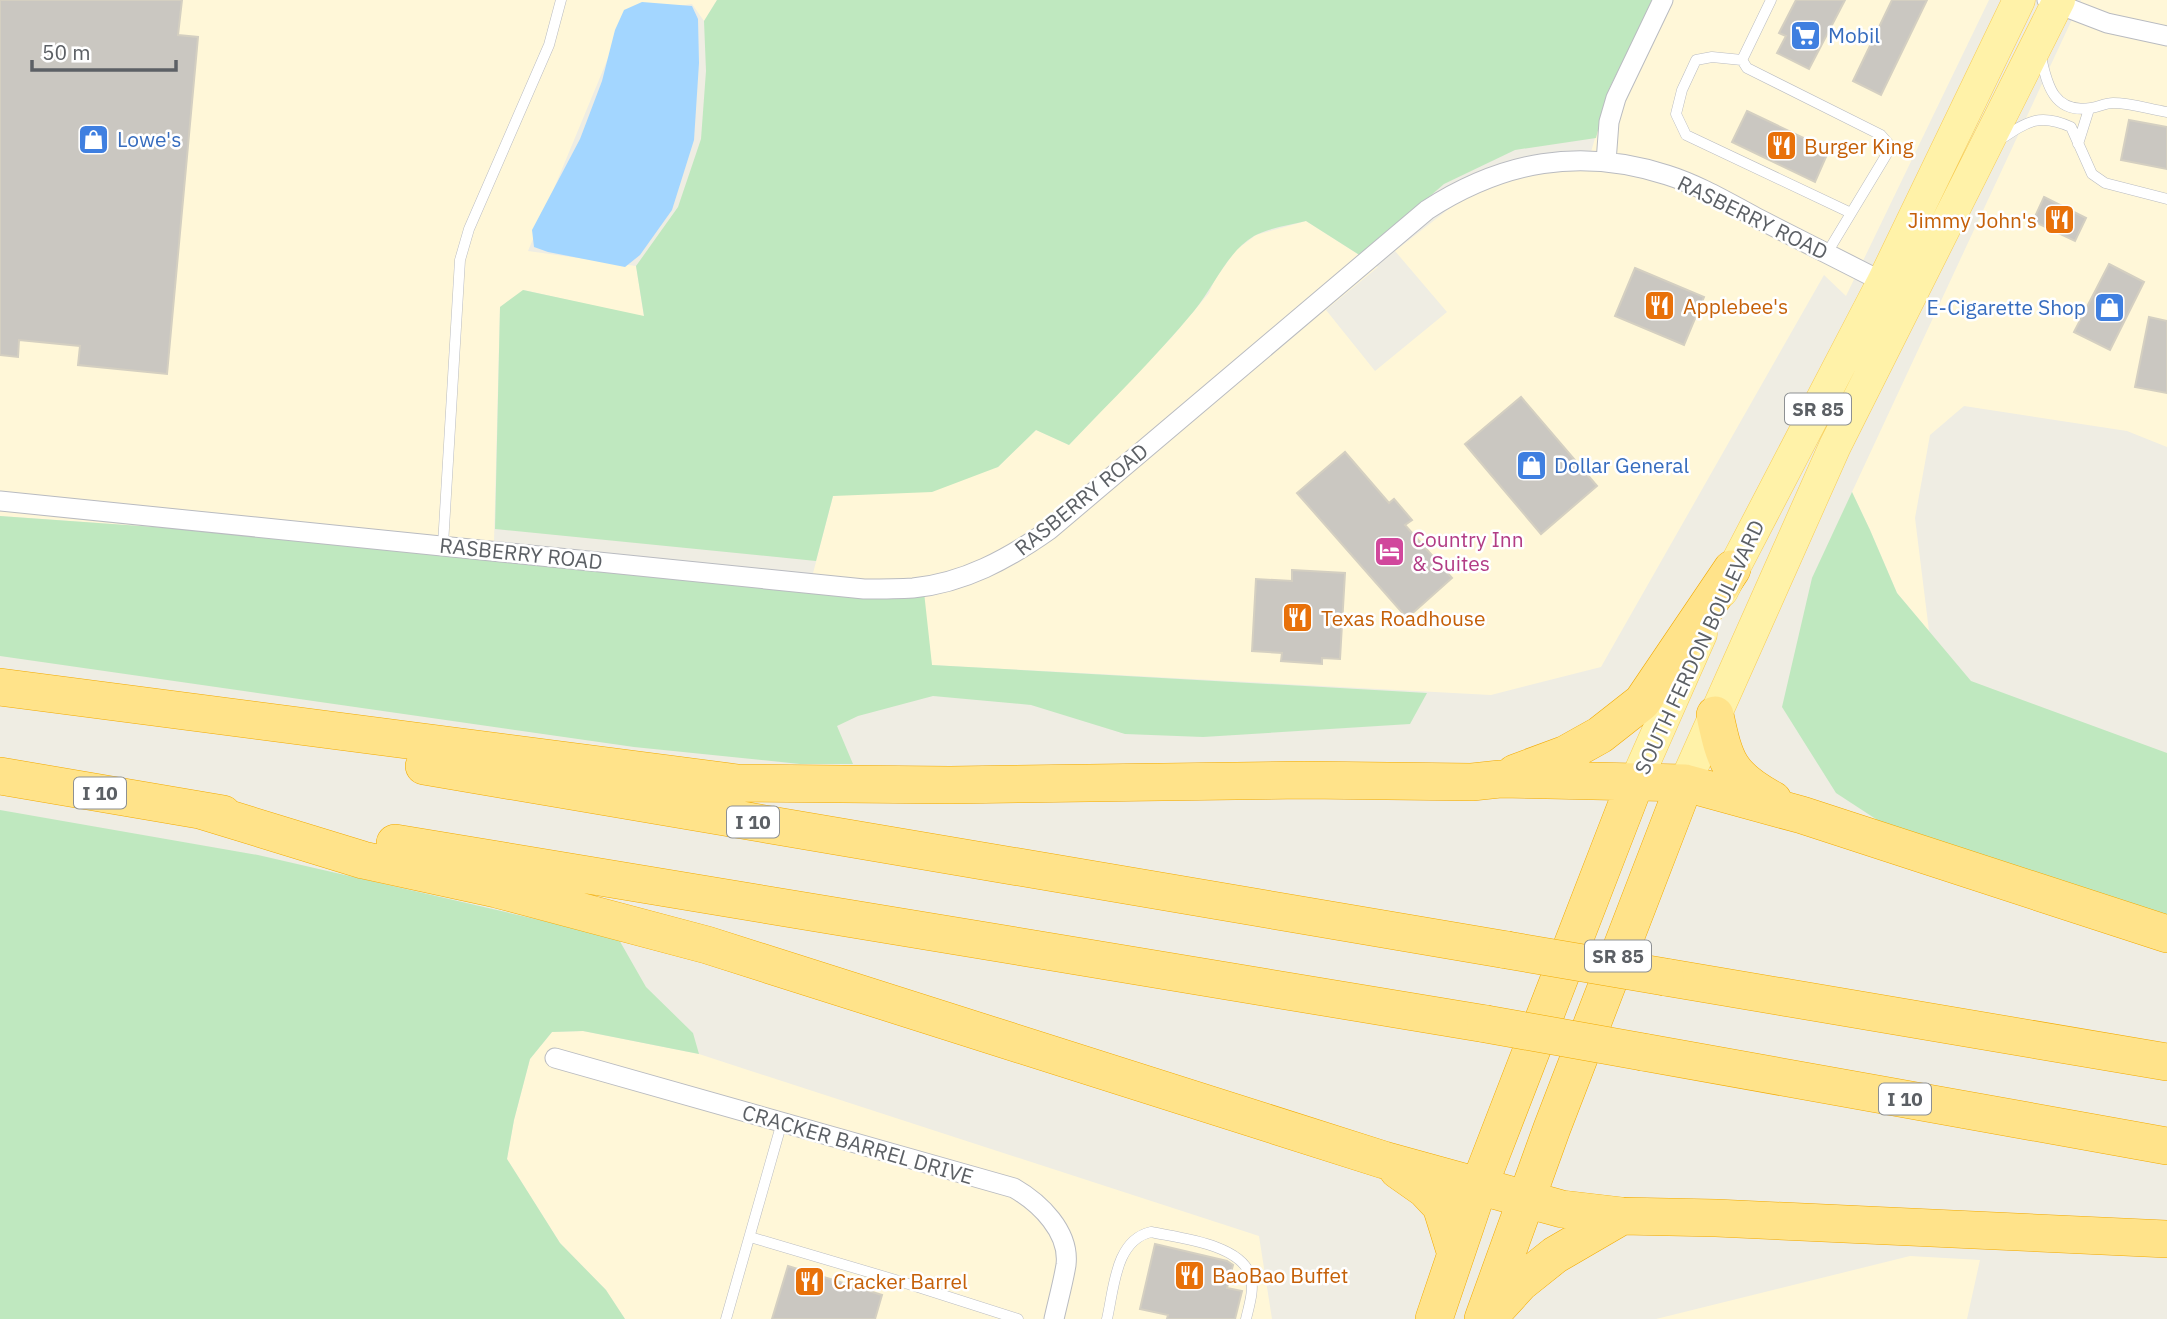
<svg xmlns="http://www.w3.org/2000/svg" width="2167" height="1319" font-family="'IBM Plex Sans',sans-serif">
  <rect width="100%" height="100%" fill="#efede3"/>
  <path fill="#fff7d8" d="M 0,0 L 717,0 L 704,21 L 692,4 L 645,11 L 623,22 L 528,251 L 636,266 L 644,317 L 524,290 L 500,307 L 494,542 L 505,552 L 0,516 Z
    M 1653,0 L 1989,0 L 1846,296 L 1824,275 L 1601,667 L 1491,695 L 931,665 L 923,592 L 811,581 L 833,496 L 998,467 L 1036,430 L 1069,445 L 1172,337 L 1209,293 L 1214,281 L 1236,250 L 1256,235 L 1306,221 L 1378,267 L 1326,310 L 1375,371 L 1447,312 L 1395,251 L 1464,197 L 1591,152 L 1609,89 Z
    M 2081,0 L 2167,0 L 2167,447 L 2127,431 L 1964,406 L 1930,435 L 1915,518 L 1929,631 L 1897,593 L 1870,530 L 1852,492 Z
    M 583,1031 L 699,1054 L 1259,1236 L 1272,1319 L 625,1319 L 606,1290 L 560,1243 L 507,1159 L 514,1120 L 530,1059 L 552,1032 Z
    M 1910,1256 L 1980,1260 L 1967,1319 L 1656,1319 Z"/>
  <path fill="#bfe8bf" d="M 717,0 L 1653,0 L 1609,89 L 1596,138 L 1515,150 L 1444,184 L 1361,256 L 1306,221 C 1290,225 1268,228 1254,236 C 1226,253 1214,287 1194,311 C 1155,358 1111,401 1069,445 L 1036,430 L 998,467 L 932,492 L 833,496 L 816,561 L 495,529 L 500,307 L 523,290 L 644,316 L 636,266 L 678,207 L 701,139 L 706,71 L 704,21 Z
    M 1852,492 L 1870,530 L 1897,593 L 1971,681 L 2167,753 L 2167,917 L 1885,825 L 1836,793 L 1782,707 L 1812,578 Z
    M 0,516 L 505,552 L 924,592 L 932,665 L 1427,693 L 1410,724 L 1203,737 L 1125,734 L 1031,705 L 933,696 L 858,716 L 837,726 L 853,764 L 800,764 L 634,747 L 0,656 Z
    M 0,810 L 258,855 L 618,938 L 646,987 L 693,1033 L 699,1054 L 583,1031 L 552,1032 L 530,1059 L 514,1120 L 507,1159 L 560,1243 L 606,1290 L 625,1319 L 0,1319 Z"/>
  <path fill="#a3d6ff" d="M 642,2 L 692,6 L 698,19 L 699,63 L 694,140 L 672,210 L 640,255 L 625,267 L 548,252 L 534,247 L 532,230 L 580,139 L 602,81 L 615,30 L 624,10 Z"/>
  <path fill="#cac7c1" stroke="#d4cfc1" stroke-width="2" d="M 0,0 L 182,0 L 178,35 L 198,37 L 167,374 L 78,365 L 80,346 L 19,340 L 18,357 L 0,355 Z
    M 1796,0 L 1845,0 L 1809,69 L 1777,53 L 1786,36 L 1779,33 Z
    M 1892,0 L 1927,0 L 1881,95 L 1853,81 Z
    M 1747,111 L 1829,150 L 1815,182 L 1732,142 Z
    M 2129,120 L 2167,127 L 2167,169 L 2121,160 Z
    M 2044,197 L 2086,218 L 2075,241 L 2033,221 Z
    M 2109,264 L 2144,282 L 2110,350 L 2074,332 Z
    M 1635,268 L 1704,297 L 1684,345 L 1615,316 Z
    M 2149,317 L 2167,321 L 2167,393 L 2135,387 Z
    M 1521,397 L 1597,486 L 1541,534 L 1465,444 Z
    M 1345,452 L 1389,503 L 1394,499 L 1412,520 L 1405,525 L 1452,578 L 1407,618 L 1297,493 Z
    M 1292,570 L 1345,573 L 1340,659 L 1322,658 L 1322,664 L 1281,661 L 1282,653 L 1252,651 L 1256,579 L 1292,581 Z
    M 1155,1244 L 1227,1261 L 1233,1265 L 1227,1288 L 1242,1291 L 1235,1319 L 1167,1319 L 1168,1315 L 1140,1309 Z
    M 788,1266 L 882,1295 L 875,1319 L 772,1319 Z"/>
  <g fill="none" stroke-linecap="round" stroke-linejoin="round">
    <defs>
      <path id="lane" d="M 1771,0 L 1742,60 L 1747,68 L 1881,135 L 1888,143 L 1888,152 L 1827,253
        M 2041,57 C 2047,85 2054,114 2091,108 C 2099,107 2105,103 2113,103 C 2131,103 2149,109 2167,112
        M 1742,60 L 1712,57 L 1696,60 L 1682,90 L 1676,114 L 1686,135 L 1851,213
        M 2001,139 C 2028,121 2040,113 2071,127 L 2092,174 L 2105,183 L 2167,199
        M 2078,144 L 2089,109
        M 443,545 L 460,260 L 469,229 L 549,45 L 561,0
        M 750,1237 L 899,1281 L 1018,1319
        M 726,1319 L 782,1122
        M 1107,1319 C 1114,1289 1115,1240 1151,1232 C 1179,1238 1240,1244 1250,1275 C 1255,1288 1249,1306 1246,1319"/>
      <path id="street" d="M 2047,0 L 2107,23 L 2167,36
        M 1606,162 L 1609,122 L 1616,98 L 1663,0
        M 0,501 L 864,589 C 880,589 897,589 913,588 C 964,583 1008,559 1049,530 L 1427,210 C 1503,161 1580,147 1667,175 C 1699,185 1729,203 1759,219 C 1800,240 1842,261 1883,282
        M 555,1058 L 1014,1188 C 1040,1203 1070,1232 1066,1265 C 1063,1283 1058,1301 1054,1319"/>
      <path id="primary" d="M 1722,591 L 1883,282 L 2019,0
        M 1635,783 L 1701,634
        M 1685,783 L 1835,446 L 2059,0"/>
      <path id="highway" d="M 0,687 L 738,783 L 950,785 L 1304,780 L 1472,782 L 1500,779 L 1685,783 L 1802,815 L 2167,934
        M 1715,715 C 1725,762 1729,776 1773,800
        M 424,766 L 1507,950
        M 1515,773 L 1566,754 L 1600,735 L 1642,702 L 1732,569
        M 0,776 L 223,814
        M 200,810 L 363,860 L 496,889 L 707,945 L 1384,1160 L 1562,1209 L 1622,1216 L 1716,1218 L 2167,1239
        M 395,843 L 1486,1024
        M 1665,977 L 2167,1062
        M 1643,1052 L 2167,1146
        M 1398,1170 L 1425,1189 L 1441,1206 L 1455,1251
        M 1490,1316 L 1520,1283 L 1555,1255 L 1622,1216
        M 1434,1319 L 1479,1186 L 1635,783
        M 1483,1319 L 1552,1128 L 1685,783"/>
    </defs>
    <use href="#lane" stroke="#b9bbc0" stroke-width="11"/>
    <use href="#street" stroke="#b9bbc0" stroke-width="21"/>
    <use href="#primary" stroke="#f8cc53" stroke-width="33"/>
    <use href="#highway" stroke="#f2aa00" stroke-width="38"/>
    <use href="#lane" stroke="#fff" stroke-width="10"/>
    <use href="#street" stroke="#fff" stroke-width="19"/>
    <use href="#primary" stroke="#fff2a8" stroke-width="32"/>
    <use href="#highway" stroke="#ffe38a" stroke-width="37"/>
    <defs>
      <path id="highway-bridge" d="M 1507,950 L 1665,977
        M 1486,1024 L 1643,1052"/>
    </defs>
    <use href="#highway-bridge" stroke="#f2aa00" stroke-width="38" stroke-linecap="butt"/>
    <use href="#highway-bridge" stroke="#ffe38a" stroke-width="37"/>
  </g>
  <defs>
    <symbol id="supermarket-square" viewBox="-11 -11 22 22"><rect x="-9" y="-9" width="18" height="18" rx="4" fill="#3f7fe0" stroke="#fff"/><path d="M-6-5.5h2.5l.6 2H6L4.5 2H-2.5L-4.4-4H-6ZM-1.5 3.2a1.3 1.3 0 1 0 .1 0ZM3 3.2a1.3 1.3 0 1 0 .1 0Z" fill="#fff"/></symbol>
    <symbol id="shop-square" viewBox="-11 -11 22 22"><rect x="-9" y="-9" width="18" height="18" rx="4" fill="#3f7fe0" stroke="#fff"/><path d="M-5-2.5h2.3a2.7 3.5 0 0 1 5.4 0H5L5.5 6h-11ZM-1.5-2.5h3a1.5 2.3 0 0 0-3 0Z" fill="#fff"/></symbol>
    <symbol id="restaurant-square" viewBox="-11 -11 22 22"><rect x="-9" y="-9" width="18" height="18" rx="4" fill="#e8710a" stroke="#fff"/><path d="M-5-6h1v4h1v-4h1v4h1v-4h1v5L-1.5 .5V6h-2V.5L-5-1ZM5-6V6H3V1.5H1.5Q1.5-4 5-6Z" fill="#fff"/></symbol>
    <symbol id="hotel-square" viewBox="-11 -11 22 22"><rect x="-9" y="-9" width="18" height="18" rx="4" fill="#d1479c" stroke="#fff"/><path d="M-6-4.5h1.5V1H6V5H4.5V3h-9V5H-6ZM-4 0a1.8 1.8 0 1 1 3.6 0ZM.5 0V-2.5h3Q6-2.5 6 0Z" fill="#fff"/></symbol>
  </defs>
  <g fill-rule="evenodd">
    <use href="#supermarket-square" x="1788" y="18" width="35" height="35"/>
    <use href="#shop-square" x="76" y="122" width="35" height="35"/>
    <use href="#restaurant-square" x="1764" y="128" width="35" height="35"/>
    <use href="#restaurant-square" x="2042" y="202" width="35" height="35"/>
    <use href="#restaurant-square" x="1642" y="288" width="35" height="35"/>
    <use href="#shop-square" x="2092" y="290" width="35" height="35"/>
    <use href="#shop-square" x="1514" y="448" width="35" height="35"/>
    <use href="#hotel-square" x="1372" y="534" width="35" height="35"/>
    <use href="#restaurant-square" x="1280" y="600" width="35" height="35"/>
    <use href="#restaurant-square" x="1172" y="1258" width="35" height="35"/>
    <use href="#restaurant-square" x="792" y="1264" width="35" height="35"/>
  </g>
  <g text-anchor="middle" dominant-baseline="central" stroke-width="5" stroke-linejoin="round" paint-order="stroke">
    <g fill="#fff" stroke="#8d9093" stroke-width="2">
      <rect x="1785" y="393.5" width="66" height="31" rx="5"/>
      <rect x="74" y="777.5" width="52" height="31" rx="5"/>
      <rect x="727" y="806.5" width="52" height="31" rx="5"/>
      <rect x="1585" y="940.5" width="66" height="31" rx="5"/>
      <rect x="1879" y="1083.5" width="52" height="31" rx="5"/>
    </g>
    <g font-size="19" font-weight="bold" fill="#5c6065">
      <text x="1818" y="409">SR 85</text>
      <text x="100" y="793">I 10</text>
      <text x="753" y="822">I 10</text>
      <text x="1618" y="956">SR 85</text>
      <text x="1905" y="1099">I 10</text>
    </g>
    <g font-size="21" fill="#366cbe" stroke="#fff" text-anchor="start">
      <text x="1828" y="35">Mobil</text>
      <text x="117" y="139">Lowe's</text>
      <text x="2086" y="307" text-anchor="end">E-Cigarette Shop</text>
      <text x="1554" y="465">Dollar General</text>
    </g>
    <g font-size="21" fill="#c56008" stroke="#fff" text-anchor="start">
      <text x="1804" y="146">Burger King</text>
      <text x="2037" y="220" text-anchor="end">Jimmy John's</text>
      <text x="1683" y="306">Applebee's</text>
      <text x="1321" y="618">Texas Roadhouse</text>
      <text x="1212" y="1275">BaoBao Buffet</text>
      <text x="833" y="1281">Cracker Barrel</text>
    </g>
    <g font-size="21" fill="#5c6065" stroke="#fff">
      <text transform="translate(1753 217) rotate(26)">RASBERRY ROAD</text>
      <text transform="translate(1081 499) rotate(-39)">RASBERRY ROAD</text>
      <text transform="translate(521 553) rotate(6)">RASBERRY ROAD</text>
      <text transform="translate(1699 647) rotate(-65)">SOUTH FERDON BOULEVARD</text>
      <text transform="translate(858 1144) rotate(16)">CRACKER BARREL DRIVE</text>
    </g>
    <g font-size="21" fill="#b23c85" stroke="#fff" text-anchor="start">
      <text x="1412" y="539">Country Inn<tspan x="1412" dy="24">&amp; Suites</tspan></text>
    </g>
  </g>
  <path d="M32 60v10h144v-10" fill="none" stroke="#5c6065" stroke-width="3.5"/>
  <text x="42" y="60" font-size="21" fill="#5c6065" stroke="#ffffff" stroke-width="5" paint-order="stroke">50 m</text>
</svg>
